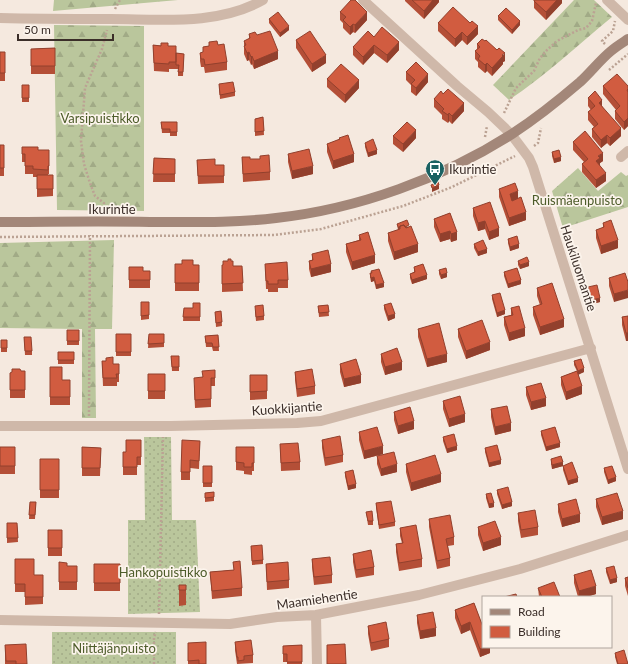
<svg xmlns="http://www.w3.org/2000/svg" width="628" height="664" font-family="Lato,sans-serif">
  <defs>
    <pattern id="grass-dots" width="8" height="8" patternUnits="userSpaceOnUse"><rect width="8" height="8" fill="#bac69c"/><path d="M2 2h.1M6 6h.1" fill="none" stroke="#a1aa86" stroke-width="1.8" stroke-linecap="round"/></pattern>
    <pattern id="forest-firs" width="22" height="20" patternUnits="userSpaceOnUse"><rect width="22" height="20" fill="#bac69c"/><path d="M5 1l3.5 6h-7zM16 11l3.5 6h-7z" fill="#a1aa86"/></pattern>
  </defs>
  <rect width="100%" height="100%" fill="#f5e9df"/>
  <path fill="url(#grass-dots)" d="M 144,437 L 171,437 L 172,520 L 196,520 L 200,612 L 128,614 L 128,520 L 145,520 Z
    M 52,632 L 176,632 L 176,664 L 52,664 Z"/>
  <path fill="url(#forest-firs)" d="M 54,0 L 178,0 L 53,11 Z
    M 574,0 L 594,0 L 612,17 C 578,45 546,75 509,100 L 493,85 Z
    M 54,25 L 144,26 L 144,211 L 57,210 Z
    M 578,168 L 598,191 L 621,172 L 626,176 L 628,175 L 628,207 L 563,228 L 552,191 Z
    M 114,240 L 112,329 L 95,329 L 96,418 L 82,418 L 82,329 L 0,328 L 0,243 Z"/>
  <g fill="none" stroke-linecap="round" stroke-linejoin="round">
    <path stroke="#bba293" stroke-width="2.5" stroke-dasharray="2 2" stroke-linecap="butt" d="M 115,9 L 120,0
      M 605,44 L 602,41 L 613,31 L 615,21
      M 609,70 L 628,54
      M 504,113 L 516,88 L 534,71 L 540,58 L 547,50 L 557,41 L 578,30 L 586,28 L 592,21 L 596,3
      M 485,137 L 487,126
      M 534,146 L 538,143 L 541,128
      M 103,212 L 104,203 L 95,196 L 90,183 L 84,164 L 81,141 L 85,88 L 102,49 L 107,30
      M 0,237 L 274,235 L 321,229 L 403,206 L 429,196 L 452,187 L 515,156
      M 89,416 L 90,235
      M 159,614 L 163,437
      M 154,664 L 154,637 L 156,632"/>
    <path stroke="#cfb8a9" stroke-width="10" d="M 607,0 L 628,20
      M 0,18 C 37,19 73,19 110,19 C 160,19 217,26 263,0
      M 511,134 L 529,158 L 533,167 L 628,469
      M 621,157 L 628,151
      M 0,426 L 171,426 L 297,423 L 321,421 L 591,348
      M 316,615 L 317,664
      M 0,620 L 230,624 L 277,617 L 316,615 L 419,595 L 520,569 L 628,535"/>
    <path stroke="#cfb8a9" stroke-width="10" d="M 363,0 L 457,86 L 488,112 L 511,134"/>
    <path stroke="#a38779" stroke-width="10" d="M 0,222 C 50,222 100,221 150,222 C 192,222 235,223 276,218 C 358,209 443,178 512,134 C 535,119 559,100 580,82 C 591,72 600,60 611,51 C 617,46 622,43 628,39"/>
  </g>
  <path fill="#b44f37" d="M 405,0 L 439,0 L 439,2 L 424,19 L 405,1 Z
    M 562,0 L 562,3 L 546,20 L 534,8 L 534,1 Z
    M 340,12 L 367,20 L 355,33 L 353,32 L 350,35 L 343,28 L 343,23 L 340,20 Z
    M 498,16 L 520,25 L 512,34 L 498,20 Z
    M 269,19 L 289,30 L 280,37 L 269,23 Z
    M 438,23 L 478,34 L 467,45 L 462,40 L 455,47 L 438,31 Z
    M 249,34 L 257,35 L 278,59 L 254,69 L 252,64 L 251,65 L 249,60 L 247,61 L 244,54 L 244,41 L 249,39 Z
    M 374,37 L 399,50 L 387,63 L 374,53 L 363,65 L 353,55 L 353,47 Z
    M 296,40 L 326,63 L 312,72 L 296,48 Z
    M 209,42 L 218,45 L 227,62 L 227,70 L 205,73 L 204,67 L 201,67 L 200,61 L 200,53 L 203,53 L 203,47 L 209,46 Z
    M 477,44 L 505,61 L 503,62 L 503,64 L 492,76 L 487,71 L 485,73 L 478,67 L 478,62 L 475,59 L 475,51 L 477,50 Z
    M 153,45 L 168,46 L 176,53 L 184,54 L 183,76 L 178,76 L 178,69 L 169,69 L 169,72 L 154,71 Z
    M 55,48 L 55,74 L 31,74 L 31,49 Z
    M 0,52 L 5,52 L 5,81 L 0,81 Z
    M 406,72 L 428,82 L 416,96 L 411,92 L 411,85 L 406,80 Z
    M 327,79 L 359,88 L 345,103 L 327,87 Z
    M 219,84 L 235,92 L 235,96 L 220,99 Z
    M 22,85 L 29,85 L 29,102 L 22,102 Z
    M 603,86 L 628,86 L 628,126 L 624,130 L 615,119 L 615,111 L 616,110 L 603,94 Z
    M 588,98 L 602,106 L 621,136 L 610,146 L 607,143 L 601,148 L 592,137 L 592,129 L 594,127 L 588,120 L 588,112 L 591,110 L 588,106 Z
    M 434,99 L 464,111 L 452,124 L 449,121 L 448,123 L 442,119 L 442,115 L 434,107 Z
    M 263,117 L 264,135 L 255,136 L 255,119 Z
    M 161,122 L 177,122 L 177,136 L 170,136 L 170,133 L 162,133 Z
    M 393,136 L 416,138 L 403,152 L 393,144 Z
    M 339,138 L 354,162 L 333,169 L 327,152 L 327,144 L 339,140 Z
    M 573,142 L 603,161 L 600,163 L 600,166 L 606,181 L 596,188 L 582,172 L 582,164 L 584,162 L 573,150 Z
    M 365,143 L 377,154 L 368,157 L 365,147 Z
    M 0,145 L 4,145 L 4,176 L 0,176 Z
    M 22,147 L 38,150 L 49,150 L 49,174 L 48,174 L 48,175 L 53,175 L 53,196 L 37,197 L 37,177 L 33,177 L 33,174 L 25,174 L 25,162 L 22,162 Z
    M 552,152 L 561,161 L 554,163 L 552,156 Z
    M 288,154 L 313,174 L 292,179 L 288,162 Z
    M 242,157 L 250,159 L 270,172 L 270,180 L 243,182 Z
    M 154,158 L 175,159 L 175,182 L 153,182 Z
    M 197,160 L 215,165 L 224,165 L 224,183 L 198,184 Z
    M 499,189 L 518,198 L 526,220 L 509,226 L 499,197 Z
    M 473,208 L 499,236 L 489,240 L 485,229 L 478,231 L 473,216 Z
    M 450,213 L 457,240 L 451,242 L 450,239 L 440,242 L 434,227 L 434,219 Z
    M 603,223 L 618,248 L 601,254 L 596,238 L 596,230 L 603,228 Z
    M 397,224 L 409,227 L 418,252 L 394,260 L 388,241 L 388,233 L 398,230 Z
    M 359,235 L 375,263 L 352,270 L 346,252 L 346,244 L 359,240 Z
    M 508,239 L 519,248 L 510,251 L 508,243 Z
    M 474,244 L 487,253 L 478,256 L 474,248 Z
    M 312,254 L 331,272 L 311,277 L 309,269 L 309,261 L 312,260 Z
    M 231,261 L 233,266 L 242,266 L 243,291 L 222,292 L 222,265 L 223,265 Z
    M 518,261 L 529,266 L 520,269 L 518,265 Z
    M 175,264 L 199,265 L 199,291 L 175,291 Z
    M 265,264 L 288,280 L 288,288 L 278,288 L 278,292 L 268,292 L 268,289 L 266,289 Z
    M 129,267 L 143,271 L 150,271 L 150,288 L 129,288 Z
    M 414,267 L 427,279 L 412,284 L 410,278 L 410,274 L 414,272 Z
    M 439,270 L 447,277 L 441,279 L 439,274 Z
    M 371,271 L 384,287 L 376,289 L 374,281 L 371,282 L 370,277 L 370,273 L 371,273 Z
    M 504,272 L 521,284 L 508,288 L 504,276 Z
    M 609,278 L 628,282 L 614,302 L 609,286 Z
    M 588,287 L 600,302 L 592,304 L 588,291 Z
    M 537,288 L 564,327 L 540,335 L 533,315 L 533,307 L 540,305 L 537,296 Z
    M 492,295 L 505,314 L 497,317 L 492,299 Z
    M 141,302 L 149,302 L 149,319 L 141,320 Z
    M 200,303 L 200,321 L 183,321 L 184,308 L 193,308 Z
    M 328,305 L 329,316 L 319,317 L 318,306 Z
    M 384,305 L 395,318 L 388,321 L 384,309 Z
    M 511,308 L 525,336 L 509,341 L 504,325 L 504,317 L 511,315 Z
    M 255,310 L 264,316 L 264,320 L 256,321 Z
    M 221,311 L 222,326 L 216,327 L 215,312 Z
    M 628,316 L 628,341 L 626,341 L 622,325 L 622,317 Z
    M 418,329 L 447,362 L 427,367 L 418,337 Z
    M 458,329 L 490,350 L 466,359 L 458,337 Z
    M 67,330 L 79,330 L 79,345 L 67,345 Z
    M 116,334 L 131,334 L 131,356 L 116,356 Z
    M 149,334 L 164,334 L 164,347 L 148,348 Z
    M 218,335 L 219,351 L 213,351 L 212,347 L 206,347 L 205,336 Z
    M 24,337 L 32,351 L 32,355 L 25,355 Z
    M 1,340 L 7,340 L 7,352 L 1,352 Z
    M 58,352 L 74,352 L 74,364 L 58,364 Z
    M 381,354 L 402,370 L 385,375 L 381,362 Z
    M 171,356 L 179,356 L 179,371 L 172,371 Z
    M 102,361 L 113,364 L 119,364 L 119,382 L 117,382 L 117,386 L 103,386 Z
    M 574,361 L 584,372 L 578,374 L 582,394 L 566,400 L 561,385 L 561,377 L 577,371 L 574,365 Z
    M 340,364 L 361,383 L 344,387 L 340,372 Z
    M 50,367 L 62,380 L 70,380 L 70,405 L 50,405 Z
    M 215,370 L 215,386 L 211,386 L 211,407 L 195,408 L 194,386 L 202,377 Z
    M 21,371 L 25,371 L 25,398 L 10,398 L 10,373 Z
    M 295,372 L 315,386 L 315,394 L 297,397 L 295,380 Z
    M 148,374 L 165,374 L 165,399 L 148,399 Z
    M 250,375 L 267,375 L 267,399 L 250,400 Z
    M 526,387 L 546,406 L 531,410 L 526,395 Z
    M 443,401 L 465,422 L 449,427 L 443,409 Z
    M 491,409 L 511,431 L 495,435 L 491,417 Z
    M 394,412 L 414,429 L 398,434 L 394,420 Z
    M 541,431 L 560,447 L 546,451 L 541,435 Z
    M 359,432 L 383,454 L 364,459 L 359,440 Z
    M 443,437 L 457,450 L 447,453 L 443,441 Z
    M 141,440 L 141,465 L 137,465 L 137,475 L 123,475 L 123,452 L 126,452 Z
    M 322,440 L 343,455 L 343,462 L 325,466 L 322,448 Z
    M 200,441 L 199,469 L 190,468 L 190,480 L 181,480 L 181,472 Z
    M 280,444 L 300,462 L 300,470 L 281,471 Z
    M 0,447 L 15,447 L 15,474 L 0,474 Z
    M 82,447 L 101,448 L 100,476 L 82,476 Z
    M 236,447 L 254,447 L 254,471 L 252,471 L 252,475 L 244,474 L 244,471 L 236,470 Z
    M 485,448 L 501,464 L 489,467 L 485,452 Z
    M 377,456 L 397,472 L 381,476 L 377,464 Z
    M 40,459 L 59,459 L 59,498 L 40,498 Z
    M 551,459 L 563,466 L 552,469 L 551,464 Z
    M 406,464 L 441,482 L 411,491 L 406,472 Z
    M 203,466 L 212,466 L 212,487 L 203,487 Z
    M 563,466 L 578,482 L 568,485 L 563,470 Z
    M 604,468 L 616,481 L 608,484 L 604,472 Z
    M 345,472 L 356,488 L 348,490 L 345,476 Z
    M 497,490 L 512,506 L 502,509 L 497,494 Z
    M 214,492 L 214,501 L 205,502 L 205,493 Z
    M 486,494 L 494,507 L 489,508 L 486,498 Z
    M 596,499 L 623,519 L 602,525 L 596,507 Z
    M 30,502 L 36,502 L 35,519 L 29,519 Z
    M 376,503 L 395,522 L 395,526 L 379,529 L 376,507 Z
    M 558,504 L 580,522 L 562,527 L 558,512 Z
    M 366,512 L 373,521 L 373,525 L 368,525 Z
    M 518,513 L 538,527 L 538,535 L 521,538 L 518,521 Z
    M 429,519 L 454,537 L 454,545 L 448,546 L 450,558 L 450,566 L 437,569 L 429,527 Z
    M 7,523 L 17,523 L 18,542 L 7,543 Z
    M 478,527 L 501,545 L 483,551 L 478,535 Z
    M 400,528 L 422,559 L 422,567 L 399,571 L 396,552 L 396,544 L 402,543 L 400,536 Z
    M 48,530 L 62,530 L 62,556 L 48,556 Z
    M 251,546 L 263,560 L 263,564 L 252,565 Z
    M 353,554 L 374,567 L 374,575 L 356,578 L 353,562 Z
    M 15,559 L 34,575 L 43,575 L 43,604 L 25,605 L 25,592 L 15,592 Z
    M 312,559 L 332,575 L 332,583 L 314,585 L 312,567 Z
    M 59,562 L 67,566 L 77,566 L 77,590 L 59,590 Z
    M 233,562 L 242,588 L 242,596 L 212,599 L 210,572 L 234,570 Z
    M 94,564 L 120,564 L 120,591 L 94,591 Z
    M 266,564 L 289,580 L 289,588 L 267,590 Z
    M 606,568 L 617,582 L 610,584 L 606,572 Z
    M 574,575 L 596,594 L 586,597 L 578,597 L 574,583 Z
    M 628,577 L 628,596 L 625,586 L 625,578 Z
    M 179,585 L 186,585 L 186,605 L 179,606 Z
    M 538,588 L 560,597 L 539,597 Z
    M 474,603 L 490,647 L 490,653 L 480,657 L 470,630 L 461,634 L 455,618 L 455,610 Z
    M 417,615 L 436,636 L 420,639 L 417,623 Z
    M 368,626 L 389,639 L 389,647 L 371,651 L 368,634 Z
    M 235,642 L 253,655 L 253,663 L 237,664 L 235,650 Z
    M 188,643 L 206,664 L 188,664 Z
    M 5,645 L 27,664 L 5,664 Z
    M 302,645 L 302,664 L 287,664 L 287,662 L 283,662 L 283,646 Z
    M 615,653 L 628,664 L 617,664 L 615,657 Z"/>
  <path fill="#92402d" d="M 433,0 L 439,0 L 439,2 L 424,19 L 424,11 Z
    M 557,0 L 562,0 L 562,3 L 546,20 L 546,12 Z
    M 367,12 L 367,20 L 355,33 L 355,25 Z
    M 520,21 L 520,25 L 512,34 L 512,30 Z
    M 353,24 L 353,32 L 350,35 L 350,27 Z
    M 289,26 L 289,30 L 280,37 L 280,33 Z
    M 478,26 L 478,34 L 467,45 L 467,37 Z
    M 462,32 L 462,40 L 455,47 L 455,39 Z
    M 399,42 L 399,50 L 387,63 L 387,55 Z
    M 374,45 L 374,53 L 363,65 L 363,57 Z
    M 278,51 L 278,59 L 254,69 L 254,61 Z
    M 249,52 L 249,60 L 247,61 L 247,53 Z
    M 505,53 L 505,61 L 503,62 L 503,64 L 492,76 L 492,68 Z
    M 326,55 L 326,63 L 312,72 L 312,64 Z
    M 252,56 L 252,64 L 251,65 L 251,57 Z
    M 487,63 L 487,71 L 485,73 L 485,65 Z
    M 428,74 L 428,82 L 416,96 L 416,88 Z
    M 359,80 L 359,88 L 345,103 L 345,95 Z
    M 602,100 L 602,108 L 599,103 Z
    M 464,103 L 464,111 L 452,124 L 452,116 Z
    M 449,113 L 449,121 L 448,123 L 448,115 Z
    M 628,118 L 628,126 L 624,130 L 624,122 Z
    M 621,128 L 621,136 L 610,146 L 610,138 Z
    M 416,130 L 416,138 L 403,152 L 403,144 Z
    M 607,135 L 607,143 L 601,148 L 601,140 Z
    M 377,150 L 377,154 L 368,157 L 368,153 Z
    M 603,153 L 603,161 L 600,163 L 600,166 L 596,161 L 598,156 Z
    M 354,154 L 354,162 L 333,169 L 333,161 Z
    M 561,157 L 561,161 L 554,163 L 554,159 Z
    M 313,166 L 313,174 L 292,179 L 292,171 Z
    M 606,173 L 606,181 L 596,188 L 596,180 Z
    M 439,185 L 439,189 L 432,192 L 432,188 Z
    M 518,191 L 518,199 L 510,202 L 510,194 Z
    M 526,212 L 526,220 L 509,226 L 509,218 Z
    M 485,221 L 485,229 L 478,231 L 478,223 Z
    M 499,228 L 499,236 L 489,240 L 489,232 Z
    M 450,231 L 450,239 L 440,242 L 440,234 Z
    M 457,232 L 457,240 L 451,242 L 451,234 Z
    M 618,240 L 618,248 L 601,254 L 601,246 Z
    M 418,244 L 418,252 L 394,260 L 394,252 Z
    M 519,244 L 519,248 L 510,251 L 510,247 Z
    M 487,249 L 487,253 L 478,256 L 478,252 Z
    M 375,255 L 375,263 L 352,270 L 352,262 Z
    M 529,262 L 529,266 L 520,269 L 520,265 Z
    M 331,264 L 331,272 L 311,277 L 311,269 Z
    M 447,273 L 447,277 L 441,279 L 441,275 Z
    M 427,275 L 427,279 L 412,284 L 412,280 Z
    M 374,277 L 374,281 L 371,282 L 371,278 Z
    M 521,280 L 521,284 L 508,288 L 508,284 Z
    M 384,283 L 384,287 L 376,289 L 376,285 Z
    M 628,290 L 628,298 L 614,302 L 614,294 Z
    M 600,298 L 600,302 L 592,304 L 592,300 Z
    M 505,310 L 505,314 L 497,317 L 497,313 Z
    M 395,314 L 395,318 L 388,321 L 388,316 Z
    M 564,319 L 564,327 L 540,335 L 540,327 Z
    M 525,328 L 525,336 L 509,341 L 509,333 Z
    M 626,333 L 628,333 L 628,341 L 626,341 Z
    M 490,342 L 490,350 L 466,359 L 466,351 Z
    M 447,354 L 447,362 L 427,367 L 427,359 Z
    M 402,362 L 402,370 L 385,375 L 385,367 Z
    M 584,368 L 584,372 L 578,375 L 578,371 Z
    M 361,375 L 361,383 L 344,387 L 344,379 Z
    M 582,386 L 582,394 L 566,400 L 566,392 Z
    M 546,398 L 546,406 L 531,410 L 531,402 Z
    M 465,414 L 465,422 L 449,427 L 449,419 Z
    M 414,421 L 414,429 L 398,434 L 398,426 Z
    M 511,423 L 511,431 L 495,435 L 495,427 Z
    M 560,443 L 560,447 L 546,451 L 546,447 Z
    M 383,446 L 383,454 L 364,459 L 364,451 Z
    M 457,446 L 457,450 L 447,453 L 447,449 Z
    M 501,460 L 501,464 L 489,467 L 489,463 Z
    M 563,462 L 563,466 L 552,469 L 552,465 Z
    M 397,464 L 397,472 L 381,476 L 381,469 Z
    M 441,474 L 441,482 L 411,491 L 411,483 Z
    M 616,477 L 616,481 L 608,484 L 608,480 Z
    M 578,478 L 578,482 L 568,485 L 568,481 Z
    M 356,484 L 356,488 L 348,490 L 348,486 Z
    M 512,502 L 512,506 L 502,509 L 502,505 Z
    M 494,503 L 494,507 L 489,508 L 489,504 Z
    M 623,511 L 623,519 L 602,525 L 602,517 Z
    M 580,514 L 580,522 L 562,527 L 562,519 Z
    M 501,537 L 501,545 L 483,551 L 483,543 Z
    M 617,578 L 617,582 L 610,584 L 610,580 Z
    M 596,586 L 596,594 L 586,597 L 579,597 L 579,591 Z
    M 470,622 L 470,630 L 461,634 L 461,626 Z
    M 436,628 L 436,636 L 420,639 L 420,631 Z
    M 484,647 L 490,647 L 490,653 L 480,657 L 480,649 Z"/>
  <path fill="#d15c40" stroke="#92402d" d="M 351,0 L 355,0 L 367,12 L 355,25 L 353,24 L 350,27 L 343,20 L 346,17 L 340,12 Z
    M 412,0 L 433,0 L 424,11 Z
    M 534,0 L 557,0 L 546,12 L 534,1 Z
    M 453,7 L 470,23 L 472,21 L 478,26 L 467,37 L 462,32 L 455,39 L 438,23 Z
    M 506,8 L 520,21 L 512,30 L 498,16 Z
    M 278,12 L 289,26 L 280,33 L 269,19 Z
    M 382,27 L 399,42 L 387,55 L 374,45 L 363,57 L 353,47 L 368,31 L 374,37 Z
    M 270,31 L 278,51 L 254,61 L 252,56 L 251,57 L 249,52 L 247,53 L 244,46 L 246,45 L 244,41 L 250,38 L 249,34 L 255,32 L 257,35 Z
    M 310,31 L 326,55 L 312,64 L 296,40 Z
    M 482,39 L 485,41 L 486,40 L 497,50 L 499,48 L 505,53 L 502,55 L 503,56 L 492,68 L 487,63 L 485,65 L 478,59 L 480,56 L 475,51 L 480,47 L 477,44 Z
    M 217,41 L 218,45 L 224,44 L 227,62 L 205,65 L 204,59 L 201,59 L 200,53 L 203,52 L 203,47 L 209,46 L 209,42 Z
    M 161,43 L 168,43 L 168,46 L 176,46 L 176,62 L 169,62 L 169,64 L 154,63 L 153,45 L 161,46 Z
    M 55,48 L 55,66 L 31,66 L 31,49 Z
    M 0,52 L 5,52 L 5,73 L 0,73 Z
    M 176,53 L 184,54 L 183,72 L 178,72 L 179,65 L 176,65 Z
    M 416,62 L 428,74 L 416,88 L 411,84 L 415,80 L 406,72 Z
    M 341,64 L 359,80 L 345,95 L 327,79 Z
    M 617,74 L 628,86 L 628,89 L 627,90 L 628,92 L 628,118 L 624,122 L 615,111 L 620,106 L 603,86 Z
    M 233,82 L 235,92 L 220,95 L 219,84 Z
    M 22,85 L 29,85 L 29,98 L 22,98 Z
    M 448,89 L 464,103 L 452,116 L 449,113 L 448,115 L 442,111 L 444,109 L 434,99 L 441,91 L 443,94 Z
    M 595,91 L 602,100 L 599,103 L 621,128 L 610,138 L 607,135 L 601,140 L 592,129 L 598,124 L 588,112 L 595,106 L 588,98 Z
    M 263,117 L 264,131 L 255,132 L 255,119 Z
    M 161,122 L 177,122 L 177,132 L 170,132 L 170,129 L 162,129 Z
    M 407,122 L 416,130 L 403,144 L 393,136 Z
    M 585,131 L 603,153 L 598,156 L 600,158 L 596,161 L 606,173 L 596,180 L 582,164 L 588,159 L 573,142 Z
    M 348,135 L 354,154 L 333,161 L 327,144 L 340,139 L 339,138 Z
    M 373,139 L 377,150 L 368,153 L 365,143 Z
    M 0,145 L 4,145 L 4,168 L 0,168 Z
    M 22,147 L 38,147 L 38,150 L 49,150 L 49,166 L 48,166 L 48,170 L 33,169 L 33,166 L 25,166 L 25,154 L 22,154 Z
    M 309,149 L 313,166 L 292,171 L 288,154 Z
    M 559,150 L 561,157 L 554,159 L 552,152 Z
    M 269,155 L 270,172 L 243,174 L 242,157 L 250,157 L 250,159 L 260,159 L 260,156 Z
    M 154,158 L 175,159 L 175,174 L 153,174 Z
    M 215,159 L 215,165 L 224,165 L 224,176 L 198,176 L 197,160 Z
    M 37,175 L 53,175 L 53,189 L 37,189 Z
    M 438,182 L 439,185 L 432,188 L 431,185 Z
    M 515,183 L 518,191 L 510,194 L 512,201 L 521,197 L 526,212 L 509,218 L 499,189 Z
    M 490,202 L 499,228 L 489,232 L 485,221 L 478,223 L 473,208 Z
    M 450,213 L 457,232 L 451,234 L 450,231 L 440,234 L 434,219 Z
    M 407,220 L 409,225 L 405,227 L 404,225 L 400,226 L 399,229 L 397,224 Z
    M 611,220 L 618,240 L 601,246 L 596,230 L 604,227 L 603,223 Z
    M 404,225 L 406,228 L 411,226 L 418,244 L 394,252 L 388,233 L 400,229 L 400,226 Z
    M 368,232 L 375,255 L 352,262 L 346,244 L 361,240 L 359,235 Z
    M 517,236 L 519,244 L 510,247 L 508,239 Z
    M 483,240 L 487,249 L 478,252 L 474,244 Z
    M 328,250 L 331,264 L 311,269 L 309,261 L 313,260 L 312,254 Z
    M 527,257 L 529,262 L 520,265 L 518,261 Z
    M 228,259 L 231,259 L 231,261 L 233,261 L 233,266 L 242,266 L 243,283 L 222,284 L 222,265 L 223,265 L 223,261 L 228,261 Z
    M 182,260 L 193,260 L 193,265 L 199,265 L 199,283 L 175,283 L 175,264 L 182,264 Z
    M 287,262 L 288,280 L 278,280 L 278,284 L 268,284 L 268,281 L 266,281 L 265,264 Z
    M 423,264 L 427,275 L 412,280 L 410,274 L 415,272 L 414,267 Z
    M 129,267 L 143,267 L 143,271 L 150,271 L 150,280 L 129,280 Z
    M 446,268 L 447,273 L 441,275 L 439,270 Z
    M 517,268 L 521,280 L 508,284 L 504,272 Z
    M 379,269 L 384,283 L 376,285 L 374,277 L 371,278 L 370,273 L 372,273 L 371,271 Z
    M 625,273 L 628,282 L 628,290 L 614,294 L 609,278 Z
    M 552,283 L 564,319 L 540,327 L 533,307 L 542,304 L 537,288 Z
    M 597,285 L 600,298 L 592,300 L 588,287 Z
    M 500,293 L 505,310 L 497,313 L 492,295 Z
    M 141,302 L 149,302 L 149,315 L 141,316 Z
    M 193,303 L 200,303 L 200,317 L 183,317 L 184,308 L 193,308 Z
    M 391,303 L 395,314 L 388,316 L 384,305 Z
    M 263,305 L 264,316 L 256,317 L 255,306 Z
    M 328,305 L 329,312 L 319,313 L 318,306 Z
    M 519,306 L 525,328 L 509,333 L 504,317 L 513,315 L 511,308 Z
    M 221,311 L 222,322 L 216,323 L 215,312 Z
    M 628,316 L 628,333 L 626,333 L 622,317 Z
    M 482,320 L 490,342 L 466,351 L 458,329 Z
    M 439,323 L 447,354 L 427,359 L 418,329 Z
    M 67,330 L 79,330 L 79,341 L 67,341 Z
    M 116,334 L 131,334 L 131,352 L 116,352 Z
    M 149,334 L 164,334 L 164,343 L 148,344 Z
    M 218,335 L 219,347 L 213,347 L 212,343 L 206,343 L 205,336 Z
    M 24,337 L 31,337 L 32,351 L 25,351 Z
    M 1,340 L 7,340 L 7,348 L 1,348 Z
    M 397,348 L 402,362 L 385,367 L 381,354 Z
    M 58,352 L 74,352 L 74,360 L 58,360 Z
    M 171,356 L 179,356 L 179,367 L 172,367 Z
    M 113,357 L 113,364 L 119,364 L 119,374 L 116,374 L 117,378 L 103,378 L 102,361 L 106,361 L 106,358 Z
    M 356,359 L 361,375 L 344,379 L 340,364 Z
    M 581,359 L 584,368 L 578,371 L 574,361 Z
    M 50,367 L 62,367 L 62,380 L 70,380 L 70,397 L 50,397 Z
    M 12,369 L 20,369 L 21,371 L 25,371 L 25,390 L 10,390 L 10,373 L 12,372 Z
    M 312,369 L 315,386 L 297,389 L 295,372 Z
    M 215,370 L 215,378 L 211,378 L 211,399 L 195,400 L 194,378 L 203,377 L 202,371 Z
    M 577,371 L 582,386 L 566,392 L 561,377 Z
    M 148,374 L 165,374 L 165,391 L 148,391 Z
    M 250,375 L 267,375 L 267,391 L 250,392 Z
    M 541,383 L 546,398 L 531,402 L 526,387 Z
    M 460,396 L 465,414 L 449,419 L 443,401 Z
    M 507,406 L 511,423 L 495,427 L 491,409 Z
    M 410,407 L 414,421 L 398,426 L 394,412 Z
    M 377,427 L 383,446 L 364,451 L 359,432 Z
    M 555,427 L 560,443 L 546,447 L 541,431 Z
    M 454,434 L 457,446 L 447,449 L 443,437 Z
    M 340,436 L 343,455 L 325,458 L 322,440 Z
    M 126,440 L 141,440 L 141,457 L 137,457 L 137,467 L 123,467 L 123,452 L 126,452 Z
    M 182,440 L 200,441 L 199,461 L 190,460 L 190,472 L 181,472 Z
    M 298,443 L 300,462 L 281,463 L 280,444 Z
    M 497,445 L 501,460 L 489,463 L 485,448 Z
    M 0,447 L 15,447 L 15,466 L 0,466 Z
    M 82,447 L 101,448 L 100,468 L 82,468 Z
    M 236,447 L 254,447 L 254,463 L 252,463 L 252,467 L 244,467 L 244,463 L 236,462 Z
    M 394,452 L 397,464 L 381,469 L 377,456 Z
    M 435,455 L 441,474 L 411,483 L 406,464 Z
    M 561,456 L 563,462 L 552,465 L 551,459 Z
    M 40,459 L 59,459 L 59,490 L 40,490 Z
    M 572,462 L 578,478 L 568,481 L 563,466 Z
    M 203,466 L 212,466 L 212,483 L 203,483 Z
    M 612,466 L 616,477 L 608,480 L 604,468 Z
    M 353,470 L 356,484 L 348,486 L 345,472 Z
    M 508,487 L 512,502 L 502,505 L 497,490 Z
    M 214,492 L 214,497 L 205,498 L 205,493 Z
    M 491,493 L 494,503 L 489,504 L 486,494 Z
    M 617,493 L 623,511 L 602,517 L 596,499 Z
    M 576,499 L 580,514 L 562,519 L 558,504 Z
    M 391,501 L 395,522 L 379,525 L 376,503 Z
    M 30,502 L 36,502 L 35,515 L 29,515 Z
    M 535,510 L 538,527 L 521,530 L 518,513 Z
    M 372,511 L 373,521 L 368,521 L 366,512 Z
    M 450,515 L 454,537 L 446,539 L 450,558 L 437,561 L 429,519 Z
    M 495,521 L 501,537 L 483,543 L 478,527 Z
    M 7,523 L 17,523 L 18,538 L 7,538 Z
    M 416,525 L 422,559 L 399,563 L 396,544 L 403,543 L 400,528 Z
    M 48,530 L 62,530 L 62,548 L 48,548 Z
    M 262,545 L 263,560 L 252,561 L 251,546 Z
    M 371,550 L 374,567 L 356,570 L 353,554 Z
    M 330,557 L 332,575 L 314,577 L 312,559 Z
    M 15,559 L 34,559 L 34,575 L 43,575 L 43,597 L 25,597 L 25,584 L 15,584 Z
    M 240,561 L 242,588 L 212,591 L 210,572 L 234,570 L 233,562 Z
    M 59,562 L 67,563 L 67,566 L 77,566 L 77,582 L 59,582 Z
    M 288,562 L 289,580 L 267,582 L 266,564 Z
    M 94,564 L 120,564 L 120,583 L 94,583 Z
    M 614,566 L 617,578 L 610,580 L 606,568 Z
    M 591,570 L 596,586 L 579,591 L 574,575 Z
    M 628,577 L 628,588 L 625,578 Z
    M 554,582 L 560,597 L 542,597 L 538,588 Z
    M 179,585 L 186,585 L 186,590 L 179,590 Z
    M 516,594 L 517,597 L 504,597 Z
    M 474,603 L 483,627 L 483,647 L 484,647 L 480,649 L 470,622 L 461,626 L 455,610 Z
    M 433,612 L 436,628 L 420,631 L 417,615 Z
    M 386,622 L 389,639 L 371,643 L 368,626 Z
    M 251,640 L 253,655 L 244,656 L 244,660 L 238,661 L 238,657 L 237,657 L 235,642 Z
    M 206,642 L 206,664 L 199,664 L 199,660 L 188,661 L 188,643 Z
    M 26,644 L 27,664 L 16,664 L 16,661 L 6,661 L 5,645 Z
    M 345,644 L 346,664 L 327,664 L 327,645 Z
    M 302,645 L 302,662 L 287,662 L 287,654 L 283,654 L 283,646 Z
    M 624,650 L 628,664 L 618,664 L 615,653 Z"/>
  <defs>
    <symbol id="bus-pin" viewBox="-11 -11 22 30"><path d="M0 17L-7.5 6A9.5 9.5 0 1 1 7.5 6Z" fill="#1a6162" stroke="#fcf4ec"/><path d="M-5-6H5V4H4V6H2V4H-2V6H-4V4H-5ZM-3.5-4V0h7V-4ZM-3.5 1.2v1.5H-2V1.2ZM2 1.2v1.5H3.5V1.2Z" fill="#fff"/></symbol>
  </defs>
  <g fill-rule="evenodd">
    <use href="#bus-pin" x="424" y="158" width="22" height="30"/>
  </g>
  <g text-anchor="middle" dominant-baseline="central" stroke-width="3.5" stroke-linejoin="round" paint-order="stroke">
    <g font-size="13" fill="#4d5c2a" stroke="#fcf4ec">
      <text x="100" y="118">Varsipuistikko</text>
      <text x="577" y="200">Ruismäenpuisto</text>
      <text x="163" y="572">Hankopuistikko</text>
      <text x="114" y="648">Niittäjänpuisto</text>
    </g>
    <g font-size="13" fill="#3b2e29" stroke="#fcf4ec" text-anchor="start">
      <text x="449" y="169">Ikurintie</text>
    </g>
    <g font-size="13" fill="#3b2e29" stroke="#fcf4ec">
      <text x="112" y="209">Ikurintie</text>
      <text transform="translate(579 268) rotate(72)">Haukiluomantie</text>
      <text transform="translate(287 408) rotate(-4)">Kuokkijantie</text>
      <text transform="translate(317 599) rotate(-8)">Maamiehentie</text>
    </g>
  </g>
  <rect x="482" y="596" width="130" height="52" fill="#fcf4ec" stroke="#afa59e"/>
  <rect x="490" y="609" width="20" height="6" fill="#a38779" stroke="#afa59e"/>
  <text x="518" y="616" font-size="12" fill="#3b2e29">Road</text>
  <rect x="490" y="626" width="20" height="12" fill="#d15c40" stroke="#afa59e"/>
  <text x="518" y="636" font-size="12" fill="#3b2e29">Building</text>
  <path d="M18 34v6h95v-6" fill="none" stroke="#3b2e29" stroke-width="2"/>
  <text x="24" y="34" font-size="12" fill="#3b2e29" stroke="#fcf4ec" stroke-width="3" paint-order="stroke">50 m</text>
</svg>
